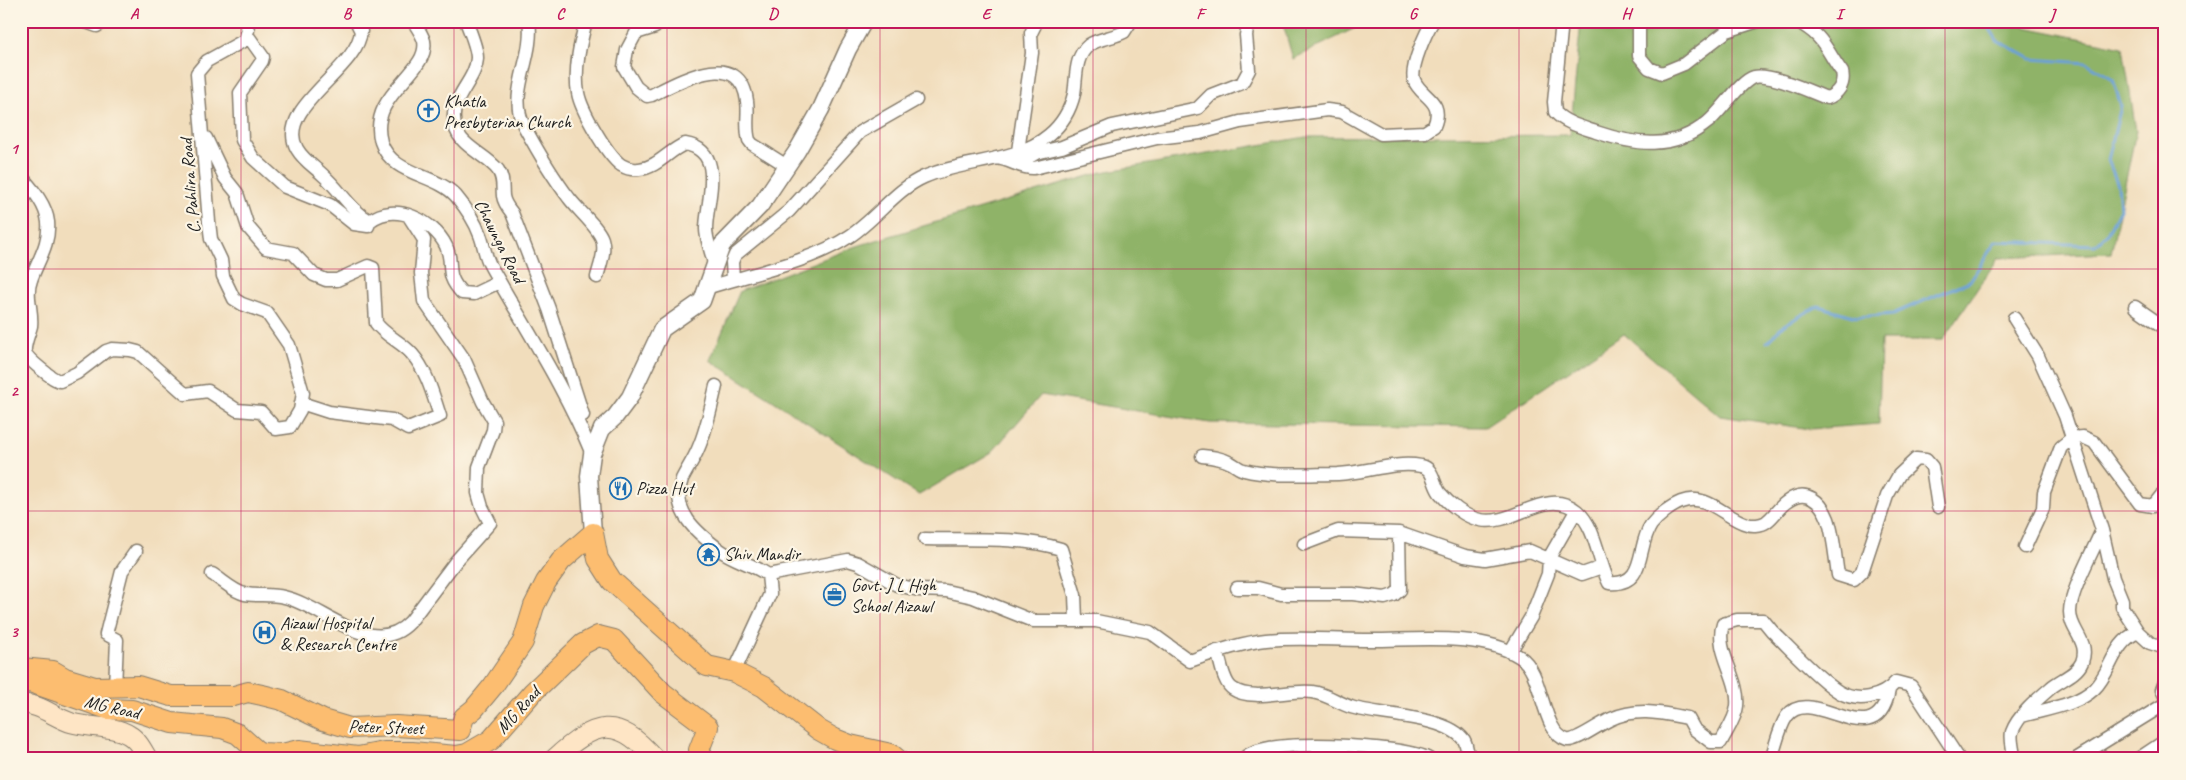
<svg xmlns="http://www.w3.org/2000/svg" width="2186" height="780" font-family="Caveat,sans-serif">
  <rect width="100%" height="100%" fill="#fcf5e5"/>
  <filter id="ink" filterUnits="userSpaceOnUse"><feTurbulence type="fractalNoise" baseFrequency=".02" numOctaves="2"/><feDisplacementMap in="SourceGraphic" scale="10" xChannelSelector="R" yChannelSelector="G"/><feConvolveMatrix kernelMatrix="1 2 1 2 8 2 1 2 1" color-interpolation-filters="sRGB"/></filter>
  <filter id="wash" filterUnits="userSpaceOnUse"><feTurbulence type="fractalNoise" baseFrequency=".0096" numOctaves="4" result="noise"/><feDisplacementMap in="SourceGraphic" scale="20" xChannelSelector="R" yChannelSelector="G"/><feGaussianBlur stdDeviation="1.12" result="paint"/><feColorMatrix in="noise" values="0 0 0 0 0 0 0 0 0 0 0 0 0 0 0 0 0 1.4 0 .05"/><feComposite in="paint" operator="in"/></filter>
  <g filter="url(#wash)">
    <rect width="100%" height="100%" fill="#f1ddbc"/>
    <path fill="#8fb368" stroke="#566842" d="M 1282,21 L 1369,21 L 1293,59 Z
      M 1581,21 L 2019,21 L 2025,27 L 2123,47 L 2136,131 L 2111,253 L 1998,258 L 1943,340 L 1881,340 L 1879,424 L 1810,429 L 1720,416 L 1624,334 L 1485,427 L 1210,423 L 1041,395 L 992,452 L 919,495 L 710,360 L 740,291 L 857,246 L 1102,172 L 1306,137 L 1570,135 Z"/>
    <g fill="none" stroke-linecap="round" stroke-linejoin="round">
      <path stroke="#6ba0d7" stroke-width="3" d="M 1767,342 L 1784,325 L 1818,306 L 1857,317 L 1893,314 L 1970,281 L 1996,241 L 2095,245 L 2106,235 L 2120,209 L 2118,185 L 2108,160 L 2121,106 L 2113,79 L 2087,63 L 2031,59 L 1997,40 L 1985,21"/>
    </g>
  </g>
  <g filter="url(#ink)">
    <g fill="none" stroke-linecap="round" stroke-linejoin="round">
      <defs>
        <path id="minor" d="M 83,21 L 97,26 L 105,21
          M 356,21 L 361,31 C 358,70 274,108 297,149 C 304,161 315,167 324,176 C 341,191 350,210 370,221 C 395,201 434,221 446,246 C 455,266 443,273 462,293 L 474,294 L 499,282
          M 413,21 C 417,27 422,34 424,41 C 430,73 367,94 381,142 C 392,176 435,173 456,196 C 466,208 475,221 480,235 C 484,245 485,257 491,267 C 526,329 565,388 592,454
          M 466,21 C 470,32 477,47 477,58 C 476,80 452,96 454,119 C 455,146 484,152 498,170 C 504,179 502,186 503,196 C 504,203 508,208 512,213 L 549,309 L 583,415
          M 529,21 C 535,57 507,92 524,126 C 537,150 552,176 569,198 C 577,209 598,227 602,239 C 606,251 600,265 597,277
          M 586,21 C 580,44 574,69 578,93 C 581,110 607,155 621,165 C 626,168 633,170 639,169 C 657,168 669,150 685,144 C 727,151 706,202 706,229 C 706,240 712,253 714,264
          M 660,21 L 655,27 L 636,33 L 627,50 L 624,67 L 636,87 L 647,96 L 652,95 C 680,81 740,47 747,101 C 749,113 745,127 749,140 L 752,144 L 787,166
          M 1562,21 L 1554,102 L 1555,112 C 1565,123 1581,127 1596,132 C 1635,145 1673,151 1708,122 C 1721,112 1740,81 1754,77 C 1770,73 1811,92 1827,98 C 1838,94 1845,84 1842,72 C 1824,48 1826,37 1796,21
          M 1639,21 L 1639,56 L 1649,68 L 1662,73 L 1684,64 L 1727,31 L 1758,21
          M 248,36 L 263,57 L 262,61 L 240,93 L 242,140 L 253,158 L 285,187 L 330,205 L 354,224 L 368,226 L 370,221
          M 206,138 L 225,178 L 237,193 L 248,227 L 266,248 L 293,253 L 314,275 L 326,280 L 337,280 L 368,266 L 373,268 L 376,323 C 385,336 402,342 412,354 C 427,371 433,395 440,416 L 408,429 L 392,420 L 329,412 L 301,403
          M 1018,151 L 1032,53 L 1031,33 L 1037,21
          M 996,158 C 1010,159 1021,169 1034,168 L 1157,138 L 1200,133 L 1240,122 L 1327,110 L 1342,112 L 1381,134 L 1425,132 L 1434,126 C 1445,100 1421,98 1414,80 C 1410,67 1426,32 1433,21
          M 1017,164 L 1036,153 L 1062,147 L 1112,126 L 1198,108 L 1211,95 L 1242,83 L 1249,70 L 1246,35 L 1249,21
          M 21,176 C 32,189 46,204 48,222 C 50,244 38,260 31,280 C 25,296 33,310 31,326 C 29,334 24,344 25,352 C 27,359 53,380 60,381 L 77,373 L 106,351 L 112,349 L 130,350 L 138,352 L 185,394 L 208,391 L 237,410 L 261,412 L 276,429 L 290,427 L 300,410 L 303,393 L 289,345 L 267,313 L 242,304 L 234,299 L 223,276 L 221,260 L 211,239 L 209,222 L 197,73 L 207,61 L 245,40 L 248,30 L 246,21
          M 733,279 L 732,262 L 735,255 L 789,211 L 860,132 L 916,100
          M 709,287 C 754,273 811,262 850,236 C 876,219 896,189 924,177 C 962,160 1016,163 1049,135 C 1061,125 1070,111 1074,94 C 1077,77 1074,57 1089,45 C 1099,38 1113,38 1124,32 L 1131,21
          M 2135,307 L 2165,328
          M 2014,318 L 2038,356 L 2065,416 L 2102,530 L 2113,578 L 2122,600 L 2122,607 L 2138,632 C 2113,642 2111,673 2094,689 C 2076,706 2045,709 2022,716
          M 716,386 C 711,407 707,429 698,449 C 694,459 687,469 682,479 C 670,511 697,533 720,550 C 735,561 753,564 768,575 L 770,594 L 734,672
          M 1202,456 C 1212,457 1222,458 1231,463 C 1235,465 1239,469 1244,470 C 1271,477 1310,474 1338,474 C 1365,473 1395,461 1421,466 C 1434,468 1433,484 1440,493 C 1449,504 1465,517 1480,520 C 1513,527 1546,486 1577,511 C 1596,527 1598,561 1609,583 C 1647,586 1636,547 1651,525 C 1658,516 1671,506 1681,502 C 1707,492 1725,518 1747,524 C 1752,526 1762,525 1766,522 C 1774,517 1779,506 1788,501 C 1806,488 1821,501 1828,519 C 1834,536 1835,557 1838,575 L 1854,580 L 1862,572 L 1887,496 L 1899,475 L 1916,459 L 1926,460 L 1932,467 L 1938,507
          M 925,539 C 970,540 1017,536 1061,549 L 1075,595 L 1076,620
          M 1304,544 L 1338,531 L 1399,533 L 1465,556 L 1485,559 L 1530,551 L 1582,574 L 1602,567
          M 2025,547 L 2043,508 L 2044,492 L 2061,447 L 2072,438 L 2083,437 L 2094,442 L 2140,504 L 2153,506 L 2165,491
          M 212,574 C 222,580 234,592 245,594 C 258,596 271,594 284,597 C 322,605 373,661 410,622 L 456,561 L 490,523 L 482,507 L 478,493 L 479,467 L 493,430 L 494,421 L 483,402 L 464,359 L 424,301 L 421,273 L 424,240 L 408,215
          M 768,575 L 848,560 L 858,563 L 897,585 L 919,590 L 946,591 L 973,597 L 1033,621 L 1096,621 L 1150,632 L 1190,661 C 1214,652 1240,643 1266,640 C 1299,637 1332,640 1364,640 C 1411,641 1480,631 1520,657 C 1544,672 1541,733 1567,740 C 1576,742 1601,723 1611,719 C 1637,707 1661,713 1688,718 L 1694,729 L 1711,742 L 1721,742 C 1726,732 1736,718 1737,706 C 1740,678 1714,651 1723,624 L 1737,620 L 1763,620 L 1772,631 C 1791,649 1817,678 1839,692 C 1858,703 1882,698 1896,682 L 1911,686 L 1959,759
          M 1237,588 L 1258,588 L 1281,594 L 1353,594 L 1385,598 L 1394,595 L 1400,590 L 1399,533
          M 2138,632 L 2150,643 L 2165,648
          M 1217,651 C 1221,662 1223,683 1233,689 C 1252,702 1291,689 1312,692 C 1327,694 1338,703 1351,707 C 1378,716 1446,715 1464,740 C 1467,745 1467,753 1469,759
          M 1510,652 L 1531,617 L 1548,574 L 1549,558 L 1576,511
          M 2165,682 L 2162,690 L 2165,696
          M 115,688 L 117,640 L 106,634 L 122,571 L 136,551
          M 1244,759 C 1256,736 1407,745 1429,759
          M 1771,759 C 1776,745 1779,727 1787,716 C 1812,683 1876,759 1889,690
          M 2014,759 C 2014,751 2010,739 2012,732 C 2018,715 2039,698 2053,686 C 2062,679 2077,674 2082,662 C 2090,641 2070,631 2070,612 C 2070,592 2094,549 2102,530
          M 2076,759 L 2165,704
          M 2138,759 L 2165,741"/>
        <path id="tertiary" d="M 593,533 L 589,476 L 592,454 L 602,429 L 615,417 L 630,397 L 662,329 L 702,301 L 722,245 L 760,206 L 797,151 L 821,109 L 848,49 L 864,21"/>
        <path id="secondary" d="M 21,704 C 39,703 55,718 72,723 C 89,728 113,725 129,735 C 138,740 143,751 148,759
          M 554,759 C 595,722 616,714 655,759"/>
        <path id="primary" d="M 593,533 L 598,559 L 612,581 L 707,666 L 734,672 L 764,687 L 819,730 L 835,739 L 850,745 L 891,754 L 897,759
          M 21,668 L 53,671 L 65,678 L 95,687 L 138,686 L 171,696 L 234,696 L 248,692 L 262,695 L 282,700 L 323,720 L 350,728 L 396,726 L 460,730 L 464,717 L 474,709 L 493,686 L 523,642 L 534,606 L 546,582 L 561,561 L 593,533
          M 21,683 L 30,682 L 108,709 L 132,710 L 172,723 L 222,728 L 238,734 L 257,751 L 263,753 L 282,754 L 299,750 L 358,757 L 384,752 L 412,752 L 456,756 L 467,754 L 491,740 L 532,693 L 583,644 L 598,636 L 614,640 L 663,693 L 708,727 L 699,750 L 704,759"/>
      </defs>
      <use href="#minor" stroke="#867c6c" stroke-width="15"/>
      <use href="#tertiary" stroke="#867c6c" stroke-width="19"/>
      <use href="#secondary" stroke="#867c6c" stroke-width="21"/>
      <use href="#primary" stroke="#867c6c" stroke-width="22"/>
      <use href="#minor" stroke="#fff" stroke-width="12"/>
      <use href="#tertiary" stroke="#fff" stroke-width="16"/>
      <use href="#secondary" stroke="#fee5c5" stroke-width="19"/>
      <use href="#primary" stroke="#fcbd6f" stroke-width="20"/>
    </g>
  </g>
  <path fill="none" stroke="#c2185b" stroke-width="1" stroke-opacity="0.55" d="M 241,21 L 241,759M 454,21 L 454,759M 667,21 L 667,759M 880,21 L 880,759M 1093,21 L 1093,759M 1306,21 L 1306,759M 1519,21 L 1519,759M 1732,21 L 1732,759M 1945,21 L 1945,759M 21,269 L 2165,269M 21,511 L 2165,511"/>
  <defs>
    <symbol id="church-ring" viewBox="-11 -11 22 22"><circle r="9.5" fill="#fcf5e5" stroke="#1f6fb2" stroke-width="1.5"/><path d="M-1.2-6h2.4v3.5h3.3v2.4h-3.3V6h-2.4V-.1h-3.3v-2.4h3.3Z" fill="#1f6fb2"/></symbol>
    <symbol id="restaurant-ring" viewBox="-11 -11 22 22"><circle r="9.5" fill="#fcf5e5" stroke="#1f6fb2" stroke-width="1.5"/><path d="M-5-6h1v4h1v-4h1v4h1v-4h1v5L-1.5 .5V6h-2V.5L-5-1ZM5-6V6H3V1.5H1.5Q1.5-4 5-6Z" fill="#1f6fb2"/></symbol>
    <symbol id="temple-ring" viewBox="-11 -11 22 22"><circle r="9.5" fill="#fcf5e5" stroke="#1f6fb2" stroke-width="1.5"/><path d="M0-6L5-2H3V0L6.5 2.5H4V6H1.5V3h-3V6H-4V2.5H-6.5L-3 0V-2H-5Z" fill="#1f6fb2"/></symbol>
    <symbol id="office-ring" viewBox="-11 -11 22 22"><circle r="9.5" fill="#fcf5e5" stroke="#1f6fb2" stroke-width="1.5"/><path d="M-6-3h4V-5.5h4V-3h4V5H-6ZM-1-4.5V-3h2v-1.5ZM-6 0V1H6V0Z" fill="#1f6fb2"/></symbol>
    <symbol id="hospital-ring" viewBox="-11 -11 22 22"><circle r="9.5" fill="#fcf5e5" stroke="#1f6fb2" stroke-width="1.5"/><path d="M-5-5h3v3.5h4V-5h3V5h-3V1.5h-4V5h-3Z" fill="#1f6fb2"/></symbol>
  </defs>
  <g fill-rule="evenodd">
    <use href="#church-ring" x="416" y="98" width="25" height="25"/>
    <use href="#restaurant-ring" x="608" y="476" width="25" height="25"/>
    <use href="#temple-ring" x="696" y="542" width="25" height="25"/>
    <use href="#office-ring" x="822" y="582" width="25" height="25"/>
    <use href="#hospital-ring" x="252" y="620" width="25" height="25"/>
  </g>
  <g text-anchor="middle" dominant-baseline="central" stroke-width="4.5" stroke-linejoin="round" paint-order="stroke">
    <g font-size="18" fill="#1c1c1c" stroke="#fcf5e5" text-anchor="start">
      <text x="444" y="101">Khatla<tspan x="444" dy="21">Presbyterian Church</tspan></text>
      <text x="636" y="488">Pizza Hut</text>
      <text x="724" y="554">Shiv Mandir</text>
      <text x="851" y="585">Govt. J L High<tspan x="851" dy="21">School Aizawl</tspan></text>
      <text x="280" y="623">Aizawl Hospital<tspan x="280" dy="21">&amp; Research Centre</tspan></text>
    </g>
    <g font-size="18" fill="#1c1c1c" stroke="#fcf5e5">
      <text transform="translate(190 186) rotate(-95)">C. Pahlira Road</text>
      <text transform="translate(500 241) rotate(63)">Chawnga Road</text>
      <text transform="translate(112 707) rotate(13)">MG Road</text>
      <text transform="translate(518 710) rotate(-48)">MG Road</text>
      <text transform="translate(386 727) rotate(2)">Peter Street</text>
    </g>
  </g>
  <rect width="2186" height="780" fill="none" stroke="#fcf5e5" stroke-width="55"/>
  <rect x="28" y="28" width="2130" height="724" fill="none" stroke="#c2185b" stroke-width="2"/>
  <g font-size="16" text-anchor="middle" font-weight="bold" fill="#c2185b">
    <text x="134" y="19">A</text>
    <text x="347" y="19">B</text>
    <text x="560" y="19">C</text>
    <text x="773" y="19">D</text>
    <text x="986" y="19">E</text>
    <text x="1200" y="19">F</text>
    <text x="1413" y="19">G</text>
    <text x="1626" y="19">H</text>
    <text x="1839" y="19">I</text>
    <text x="2052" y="19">J</text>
    <text x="14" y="154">1</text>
    <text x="14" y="396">2</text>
    <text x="14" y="637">3</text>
  </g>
</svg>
